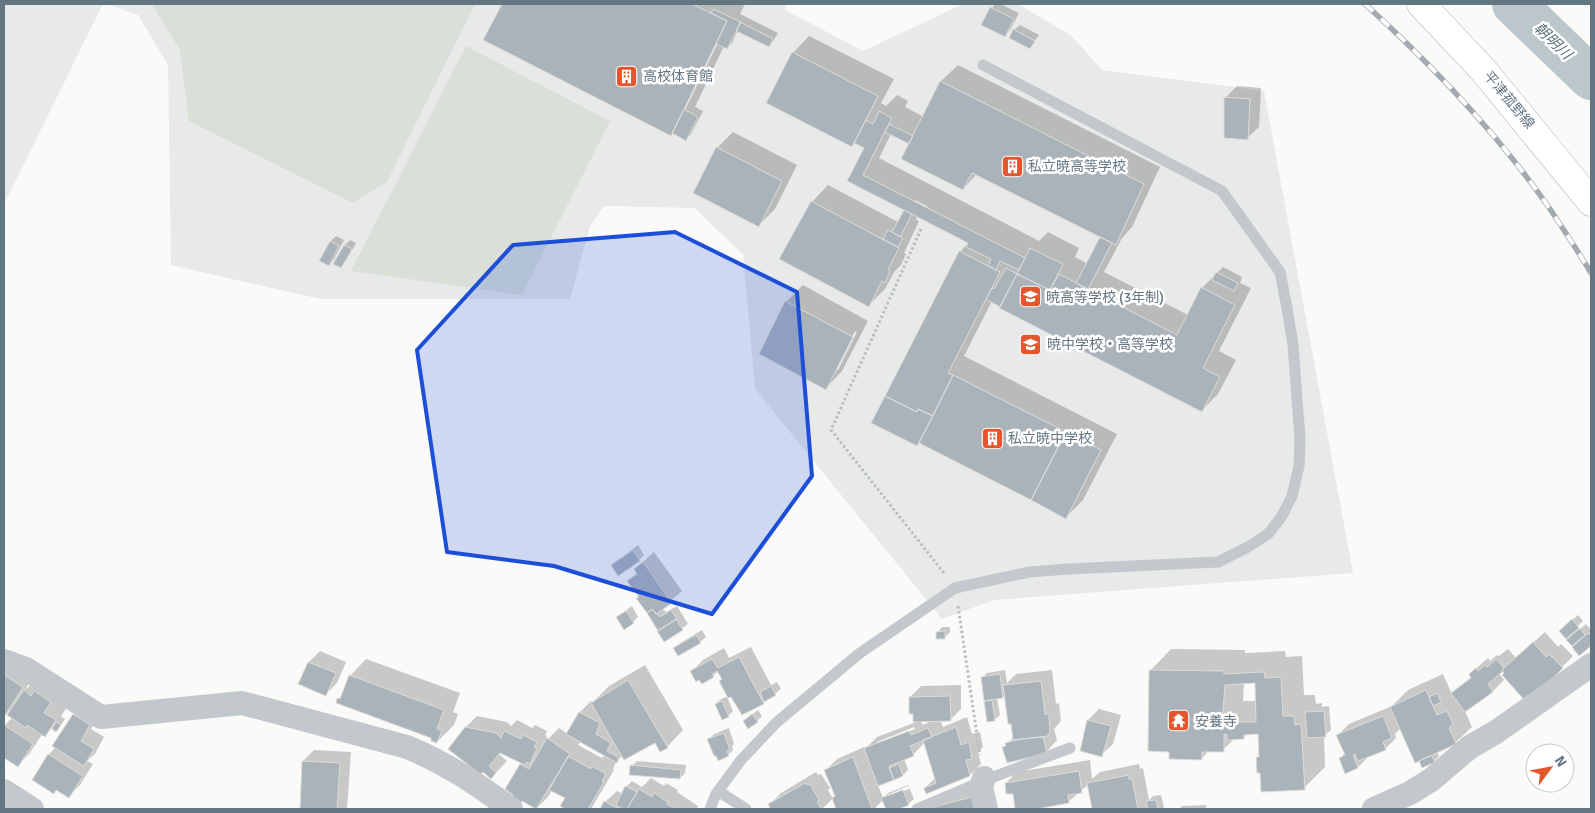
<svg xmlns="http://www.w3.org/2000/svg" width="1595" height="813" font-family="Signika,'Noto Sans JP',sans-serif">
  <rect width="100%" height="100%" fill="#fafaf8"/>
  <path fill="#e8e9e9" d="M 4,4 L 103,4 L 4,204 Z
    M 106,4 L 785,4 L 785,10 L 863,51 L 963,4 L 1018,4 L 1072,36 L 1102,70 L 1264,91 L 1353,573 L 994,600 L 942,619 L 755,389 L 743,254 L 694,208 L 604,206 L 590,226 L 570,299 L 320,299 L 171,265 L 168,65 L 138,15 Z"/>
  <path fill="#dadfd7" d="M 152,4 L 475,4 L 387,182 L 353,203 L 189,121 L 180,50 Z
    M 466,46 L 610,121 L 522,295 L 351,271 Z"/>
  <path fill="#0003" fill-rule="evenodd" d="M 503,4 L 745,4 L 740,14 L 778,33 L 774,40 L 769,46 L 738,30 L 732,43 L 727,48 L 724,46 L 695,107 L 703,111 L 691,134 L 686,139 L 485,40 ZM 726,19 L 729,20 L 685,110 L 682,110 Z
    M 995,4 L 1000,4 L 1019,13 L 1010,30 L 1005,36 L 982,24 Z
    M 1020,25 L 1039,35 L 1030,48 L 1014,30 Z
    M 809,36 L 894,79 L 881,103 L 886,106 L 897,95 L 908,101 L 905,107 L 924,117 L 941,81 L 958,65 L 1160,167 L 1132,227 L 1122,238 L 1104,272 L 1188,315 L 1202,288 L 1223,267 L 1242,277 L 1240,283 L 1251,288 L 1219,351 L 1236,360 L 1218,394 L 1202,410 L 992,301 L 964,356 L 1117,434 L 1083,500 L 1066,517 L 919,442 L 917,445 L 960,252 L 969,242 L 918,216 L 916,220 L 919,221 L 904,253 L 906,254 L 901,265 L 894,272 L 885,289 L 868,306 L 812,202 L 828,185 L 898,222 L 906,209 L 849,180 L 866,148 L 855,142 L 852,145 L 793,53 ZM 891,134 L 910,143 L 963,189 L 977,174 L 1102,236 L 1088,264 L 1075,257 L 1079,248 L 1048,232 L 1039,241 L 879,158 ZM 915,200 L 928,207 L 926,209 L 915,203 Z
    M 1237,86 L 1261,88 L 1259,127 L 1247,138 L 1226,97 Z
    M 733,132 L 797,165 L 775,209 L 758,226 L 717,148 Z
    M 336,236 L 344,240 L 334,259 L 329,265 L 321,260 L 331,241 Z
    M 350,240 L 356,243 L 346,261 L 341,267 L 335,263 L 345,245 Z
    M 803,285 L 868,321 L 842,371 L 826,388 L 786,302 ZM 855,331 L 857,332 L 838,370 L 835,370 Z
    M 638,545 L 644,555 L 639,560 L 612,565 Z
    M 654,552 L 682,591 L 662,608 L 666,612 L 677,606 L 688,624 L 665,640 L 640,596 L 629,581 L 638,572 L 635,569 Z
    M 632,606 L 638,617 L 633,622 L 617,617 Z
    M 1578,615 L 1583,621 L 1566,637 L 1565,626 Z
    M 1586,624 L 1591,630 L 1591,644 L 1580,654 L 1568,640 Z
    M 942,627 L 950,627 L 950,632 L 945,637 L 937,633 Z
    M 702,630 L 706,637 L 700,642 L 675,649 L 680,643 Z
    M 1545,632 L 1558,647 L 1561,644 L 1573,656 L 1561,668 L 1506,673 L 1504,669 L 1498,672 L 1504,680 L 1493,691 L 1465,711 L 1472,727 L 1455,743 L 1437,751 L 1439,756 L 1434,761 L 1401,728 L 1395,734 L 1396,738 L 1385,749 L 1370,755 L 1358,767 L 1346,772 L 1340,758 L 1345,753 L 1338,735 L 1349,724 L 1392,706 L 1408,690 L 1443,674 L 1452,694 L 1472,676 L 1470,674 L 1488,658 L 1490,661 L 1497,655 L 1499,656 L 1508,649 L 1516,658 Z
    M 751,647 L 771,685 L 777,682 L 781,689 L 763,703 L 732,695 L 727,697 L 733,711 L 728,716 L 716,704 L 721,699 L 729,696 L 718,671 L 713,676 L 692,671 L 703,660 L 724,648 L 729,658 Z
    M 1171,649 L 1245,650 L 1245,653 L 1285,651 L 1286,657 L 1302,656 L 1304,695 L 1315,695 L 1316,704 L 1322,703 L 1322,707 L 1329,706 L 1331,730 L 1324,735 L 1325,767 L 1304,788 L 1261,771 L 1257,758 L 1260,755 L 1259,733 L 1248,733 L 1243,738 L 1235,738 L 1223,750 L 1209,751 L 1202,758 L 1150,671 ZM 1244,682 L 1256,682 L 1257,701 L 1243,701 Z
    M 320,651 L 346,662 L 337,683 L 326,694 L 300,683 L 309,662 Z
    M 366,659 L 460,693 L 453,712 L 458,714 L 454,725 L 437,742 L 433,737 L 338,699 L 343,694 L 350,676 Z
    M 4,665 L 33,676 L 25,690 L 36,680 L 66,708 L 61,717 L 65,719 L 61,725 L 56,730 L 52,728 L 45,735 L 43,733 L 29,754 L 18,765 L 4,756 L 4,726 L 12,718 L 12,708 L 4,716 Z
    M 645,665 L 683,730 L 667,747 L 655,741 L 622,756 L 616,762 L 613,769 L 614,770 L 591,809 L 568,809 L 562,806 L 566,797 L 552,790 L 548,797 L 537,808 L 522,800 L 521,764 L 523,762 L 501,752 L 499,754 L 507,761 L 491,778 L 466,727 L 477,716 L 507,722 L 511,726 L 517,720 L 532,728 L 535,725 L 547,731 L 545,735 L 547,736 L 545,742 L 559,728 L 568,734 L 580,712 L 591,701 L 593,702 L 609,686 ZM 581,741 L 605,755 L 602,758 L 578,745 Z
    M 1005,670 L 1007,683 L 1016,674 L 1052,670 L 1056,704 L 1059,703 L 1061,721 L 1054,729 L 1057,740 L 1046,752 L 1003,748 L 1014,737 L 1006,694 L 1003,697 L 997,698 L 1000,715 L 994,720 L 988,721 L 982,678 L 987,673 Z
    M 961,685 L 961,709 L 950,720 L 940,720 L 943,727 L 967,717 L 972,734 L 980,732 L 983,747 L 978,752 L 981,764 L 970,775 L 925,788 L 935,778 L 925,742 L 913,755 L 904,758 L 908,770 L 903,775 L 878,785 L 883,798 L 888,793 L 908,785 L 914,799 L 908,804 L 896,809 L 887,809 L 883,800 L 874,809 L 838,809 L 833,798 L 822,809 L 768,809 L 771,806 L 770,804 L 781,793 L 816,772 L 818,775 L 821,774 L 830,788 L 828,790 L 833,799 L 836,795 L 826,770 L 837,759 L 864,747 L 865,749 L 877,737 L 914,723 L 915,713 L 910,697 L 921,686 ZM 920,720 L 934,720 L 923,725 ZM 914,727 L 915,729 L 877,744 L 877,742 ZM 908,786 L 909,789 L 887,797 L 887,795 Z
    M 85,704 L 100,713 L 91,729 L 104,737 L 95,754 L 87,761 L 93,764 L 80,785 L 69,796 L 57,789 L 54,792 L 33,779 L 49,754 L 56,747 L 74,715 Z
    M 1099,709 L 1121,715 L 1113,744 L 1101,755 L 1088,720 Z
    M 758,710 L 762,716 L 757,721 L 744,721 Z
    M 729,728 L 734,744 L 732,746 L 733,750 L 728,755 L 709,739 L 714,734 Z
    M 314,750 L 351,752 L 347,809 L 301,809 L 303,761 Z
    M 1090,760 L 1092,779 L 1100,772 L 1139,764 L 1140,769 L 1143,768 L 1149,800 L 1153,796 L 1161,795 L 1164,807 L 1162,809 L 1178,809 L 1149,809 L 1148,808 L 1147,809 L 1094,809 L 1089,784 L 1068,802 L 1045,806 L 1042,809 L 1016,809 L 1014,792 L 1006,783 L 1017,772 Z
    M 637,761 L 686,765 L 685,773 L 680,778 L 632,766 Z
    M 651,778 L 664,786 L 666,783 L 678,790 L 677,792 L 698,806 L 696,809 L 601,809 L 605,802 L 617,791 L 623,794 L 626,787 L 632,781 L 642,787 Z
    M 983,787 L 989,809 L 917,809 Z
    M 4,797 L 29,809 L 4,809 Z
    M 1206,805 L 1206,809 L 1179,809 L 1182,806 Z"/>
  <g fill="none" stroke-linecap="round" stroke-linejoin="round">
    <path stroke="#bbc7cb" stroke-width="44" d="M 1514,4 L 1591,78"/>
  </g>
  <path fill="#aab3b9" stroke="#dcdcda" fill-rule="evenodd" d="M 502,4 L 692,4 L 727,21 L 671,136 L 483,40 Z
    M 990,7 L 1014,19 L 1005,37 L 981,25 Z
    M 713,9 L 741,22 L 727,49 L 716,44 L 727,21 L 711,13 Z
    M 740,22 L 773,39 L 769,47 L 736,31 Z
    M 1013,29 L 1035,41 L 1030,49 L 1009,38 Z
    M 792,52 L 878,96 L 852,147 L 766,103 Z
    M 940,81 L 1144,184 L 1116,245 L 972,173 L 963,190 L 901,159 Z
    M 1224,97 L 1250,99 L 1248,140 L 1224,138 Z
    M 684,109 L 698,117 L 686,141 L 672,133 Z
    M 879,111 L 892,118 L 863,175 L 1025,258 L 1019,270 L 1000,261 L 996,270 L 988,266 L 991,259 L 966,247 L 968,243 L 847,181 L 864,148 L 854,143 L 866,120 L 873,124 Z
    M 889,124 L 913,136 L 909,144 L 885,132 Z
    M 716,147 L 782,181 L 759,227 L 693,193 Z
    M 811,201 L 899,248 L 888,269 L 890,271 L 885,283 L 882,281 L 869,307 L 779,259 Z
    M 904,210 L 912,214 L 900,237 L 892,232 Z
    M 888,230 L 903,238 L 898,247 L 883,239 Z
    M 1100,237 L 1112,243 L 1088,289 L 1076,283 Z
    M 330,241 L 339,246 L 329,266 L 319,261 Z
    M 344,245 L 352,249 L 341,268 L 333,264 Z
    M 1030,248 L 1063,264 L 1050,290 L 1017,274 Z
    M 959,251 L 1000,272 L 948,373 L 953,375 L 933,416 L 918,409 L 917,412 L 885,396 Z
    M 1006,268 L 1017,274 L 1000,307 L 986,299 L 992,288 L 994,289 Z
    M 1216,272 L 1238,283 L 1234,291 L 1212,280 Z
    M 1017,274 L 1050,290 L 1059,274 L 1177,335 L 1201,287 L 1235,305 L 1203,368 L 1220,377 L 1202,412 L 999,308 Z
    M 785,301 L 853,337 L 826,390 L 759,354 Z
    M 953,375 L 1066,432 L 1031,500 L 919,443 Z
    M 885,396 L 917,412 L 918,409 L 933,416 L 917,446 L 871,423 Z
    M 1066,432 L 1101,450 L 1066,519 L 1031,500 Z
    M 633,550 L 640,561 L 618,576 L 611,565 Z
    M 643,562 L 672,603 L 656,614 L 652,609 L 647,613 L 636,598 L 639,597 L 627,581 L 637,574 L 634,569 Z
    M 652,609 L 660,617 L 671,610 L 677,619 L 658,631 L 647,613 Z
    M 626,611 L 634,623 L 624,630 L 616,617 Z
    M 676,619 L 683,630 L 664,642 L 657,631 Z
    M 1572,619 L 1579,628 L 1566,639 L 1559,631 Z
    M 1580,628 L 1585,635 L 1572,646 L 1566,640 Z
    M 945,631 L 945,639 L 936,639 L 936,632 Z
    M 1588,633 L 1591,636 L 1591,646 L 1579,656 L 1572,647 Z
    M 696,635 L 701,643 L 678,656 L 673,648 Z
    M 1533,642 L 1546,657 L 1549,654 L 1563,668 L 1527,703 L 1502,675 L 1504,673 L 1502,670 Z
    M 739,657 L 764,704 L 742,715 L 731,697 L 728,698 L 719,681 L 722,679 L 717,671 L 712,674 L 714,677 L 702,684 L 699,680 L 696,682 L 690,671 L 712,659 L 718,668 Z
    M 1496,659 L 1504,668 L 1502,670 L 1503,671 L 1488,684 L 1493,692 L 1465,712 L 1451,693 L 1471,678 L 1469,674 L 1476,668 L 1478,671 L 1485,665 L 1487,667 Z
    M 308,662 L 336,673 L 326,696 L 298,684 Z
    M 1149,670 L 1224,671 L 1224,674 L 1264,672 L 1265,678 L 1281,677 L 1283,716 L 1294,716 L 1295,725 L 1301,724 L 1305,790 L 1261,792 L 1260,773 L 1257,773 L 1256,757 L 1259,757 L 1258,734 L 1244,735 L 1244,739 L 1227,740 L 1227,735 L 1224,734 L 1224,752 L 1202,752 L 1202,760 L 1169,759 L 1169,752 L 1148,751 ZM 1255,683 L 1256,722 L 1222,722 L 1225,685 Z
    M 1000,674 L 1003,698 L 984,701 L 981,677 Z
    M 4,675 L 23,687 L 4,717 Z
    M 349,675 L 444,710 L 437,729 L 442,731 L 437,743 L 431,741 L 431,738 L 336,703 L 337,698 L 340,699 Z
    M 628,680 L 668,748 L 660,752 L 655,743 L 624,760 L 591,703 Z
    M 1041,681 L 1045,714 L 1049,714 L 1050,733 L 1048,734 L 1048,736 L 1013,740 L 1011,724 L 1008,724 L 1003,685 Z
    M 771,686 L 776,695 L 764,702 L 760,692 Z
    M 24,690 L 31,696 L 34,691 L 51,702 L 44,713 L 56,720 L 45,737 L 27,725 L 26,728 L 7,715 Z
    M 1426,690 L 1437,715 L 1447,711 L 1453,724 L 1449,728 L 1456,744 L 1415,763 L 1390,707 Z
    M 1437,693 L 1441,702 L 1433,706 L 1429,697 Z
    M 950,696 L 951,721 L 913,722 L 913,714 L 909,714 L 909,697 Z
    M 992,700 L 995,721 L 987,722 L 984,701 Z
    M 722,701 L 729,717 L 722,720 L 715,704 Z
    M 1324,711 L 1326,737 L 1307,738 L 1305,712 Z
    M 579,712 L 600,723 L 596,734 L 611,743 L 607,751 L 619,758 L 617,763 L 566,734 Z
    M 73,714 L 90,725 L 81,741 L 94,749 L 84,766 L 52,746 Z
    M 752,714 L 758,722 L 748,729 L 743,721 Z
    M 1383,716 L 1392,738 L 1383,742 L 1386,750 L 1358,761 L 1355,754 L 1353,755 L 1358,768 L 1345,774 L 1339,758 L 1345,755 L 1336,735 Z
    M 1087,720 L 1111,726 L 1102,757 L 1080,751 Z
    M 56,722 L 61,725 L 56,732 L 52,729 Z
    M 4,725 L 33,744 L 18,767 L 4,758 Z
    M 465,727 L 496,733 L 501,738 L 504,731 L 521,739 L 523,735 L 537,742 L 534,747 L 537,748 L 530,764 L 527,762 L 525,765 L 500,753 L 489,766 L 496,773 L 491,779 L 483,772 L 481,775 L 448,749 Z
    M 956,727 L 961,745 L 969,742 L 972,759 L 966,760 L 970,776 L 926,794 L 924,788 L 936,783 L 923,740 Z
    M 928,728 L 932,737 L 910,746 L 914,756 L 889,766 L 894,780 L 878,786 L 864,748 L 909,731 L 911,735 Z
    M 724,733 L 730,750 L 727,751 L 729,756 L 718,761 L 716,756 L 714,756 L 707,739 Z
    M 1043,737 L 1047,753 L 1007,763 L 1002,747 L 1006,746 L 1005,743 L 1020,739 Z
    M 547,738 L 570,754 L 536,809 L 522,801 L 521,803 L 512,797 L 513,795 L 505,789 L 520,764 L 529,769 Z
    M 48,754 L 83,776 L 69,798 L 56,790 L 54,794 L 32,780 Z
    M 1431,755 L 1435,762 L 1422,768 L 1419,761 Z
    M 568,756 L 591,769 L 592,766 L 606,774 L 602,781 L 604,782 L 588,809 L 565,809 L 560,806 L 565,798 L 549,790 Z
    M 853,757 L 872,809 L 836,809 L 832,798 L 835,796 L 824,770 Z
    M 302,761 L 340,763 L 337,809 L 300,809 Z
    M 899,764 L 903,776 L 894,780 L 889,768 Z
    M 630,765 L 681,770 L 680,779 L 629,775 Z
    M 1079,771 L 1082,793 L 1068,795 L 1069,803 L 1037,809 L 1015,809 L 1013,794 L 1006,794 L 1005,783 Z
    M 1129,775 L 1129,779 L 1132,779 L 1138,809 L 1092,809 L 1087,783 Z
    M 805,783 L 807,785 L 810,784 L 819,800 L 817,802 L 821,809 L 767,809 L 770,807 L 768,804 Z
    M 625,786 L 637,792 L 627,809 L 623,809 L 616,805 Z
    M 639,789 L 652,797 L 654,793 L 668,802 L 667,804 L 676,809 L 627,809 Z
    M 903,790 L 909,805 L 899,809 L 886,809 L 881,798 Z
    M 972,797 L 975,809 L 929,809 L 934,807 Z
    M 1156,800 L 1158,809 L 1148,809 L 1146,801 Z
    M 604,801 L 619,809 L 600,809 Z"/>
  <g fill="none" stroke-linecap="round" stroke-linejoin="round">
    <defs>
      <path id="secondary" d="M 1421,4 L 1484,71 L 1591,202"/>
    </defs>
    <use href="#secondary" stroke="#b3babf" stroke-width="29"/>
    <path stroke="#bbbfc2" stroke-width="3" stroke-dasharray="2.5 2.5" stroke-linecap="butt" d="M 921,229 L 831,430 L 944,573
      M 958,606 L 980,755"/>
    <path stroke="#c3c8cc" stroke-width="11" d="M 718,791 L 746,809
      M 710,809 L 716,794 L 741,760 L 777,722 L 860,653 L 955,588 L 1029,572 L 1069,569 L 1218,562 L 1248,547 L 1268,534 L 1282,516 L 1292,496 L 1299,466 L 1300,439 L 1293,345 L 1287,308 L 1280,272 L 1222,191 L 983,65
      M 917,809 L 983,781 L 1070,748"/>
    <path stroke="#c3c8cc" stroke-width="24" d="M 4,661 L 26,669 L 101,717 L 242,703 L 407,747 C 446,763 477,784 511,809
      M 984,778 L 981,787 L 986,809
      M 4,791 L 32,809
      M 1374,809 L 1410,793 L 1431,780 L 1470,747 L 1496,732 L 1591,665"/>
    <use href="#secondary" stroke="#fff" stroke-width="28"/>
    <defs>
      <path id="rail" d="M 1365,4 C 1432,65 1498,134 1550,209 C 1564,230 1578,251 1591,273"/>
    </defs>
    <use href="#rail" stroke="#a2aab0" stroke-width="5.5"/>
    <use href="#rail" stroke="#fff" stroke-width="4" stroke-dasharray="11" stroke-linecap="butt"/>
  </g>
  <path fill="#1d4ed8" fill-opacity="0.2" stroke="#1d4ed8" stroke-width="4" stroke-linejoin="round" d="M 675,232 L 797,292 L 812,476 L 712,614 L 554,566 L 447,552 L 417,350 L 513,245 Z"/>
  <defs>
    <symbol id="building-square" viewBox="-11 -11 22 22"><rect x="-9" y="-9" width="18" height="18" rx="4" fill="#e4572e" stroke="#fff"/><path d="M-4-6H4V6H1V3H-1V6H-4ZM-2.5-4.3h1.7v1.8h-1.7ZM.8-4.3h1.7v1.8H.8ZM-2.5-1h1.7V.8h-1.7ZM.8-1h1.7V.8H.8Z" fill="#fff"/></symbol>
    <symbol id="school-square" viewBox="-11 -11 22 22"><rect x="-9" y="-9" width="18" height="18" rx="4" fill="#e4572e" stroke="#fff"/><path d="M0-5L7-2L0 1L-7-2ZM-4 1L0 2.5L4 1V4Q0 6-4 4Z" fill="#fff"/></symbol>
    <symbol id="temple-square" viewBox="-11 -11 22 22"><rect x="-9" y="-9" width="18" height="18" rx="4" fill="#e4572e" stroke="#fff"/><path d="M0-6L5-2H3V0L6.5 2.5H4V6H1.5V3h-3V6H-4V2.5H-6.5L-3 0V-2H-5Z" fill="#fff"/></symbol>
  </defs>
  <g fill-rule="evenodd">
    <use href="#building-square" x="614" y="64" width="25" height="25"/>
    <use href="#building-square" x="1000" y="154" width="25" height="25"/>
    <use href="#school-square" x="1018" y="284" width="25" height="25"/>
    <use href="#school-square" x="1018" y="332" width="25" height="25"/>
    <use href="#building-square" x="980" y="426" width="25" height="25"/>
    <use href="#temple-square" x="1166" y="708" width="25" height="25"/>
  </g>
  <g text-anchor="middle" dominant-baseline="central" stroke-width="5" stroke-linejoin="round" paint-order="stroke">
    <g font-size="14" fill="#657683" stroke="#fff" text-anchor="start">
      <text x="643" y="76">高校体育館</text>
      <text x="1028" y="166">私立暁高等学校</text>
      <text x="1046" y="297">暁高等学校 (3年制)</text>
      <text x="1047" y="344">暁中学校・高等学校</text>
      <text x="1008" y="438">私立暁中学校</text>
      <text x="1195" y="721">安養寺</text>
    </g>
    <g font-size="14" fill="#657683" stroke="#fff">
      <text transform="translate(1509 100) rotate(50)">平津菰野線</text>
    </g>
    <g font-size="15" font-style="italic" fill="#60757c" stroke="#fff">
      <text transform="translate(1553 41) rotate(44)">朝明川</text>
    </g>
  </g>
  <rect width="1595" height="813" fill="none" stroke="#657683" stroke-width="10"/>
  <g transform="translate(1550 768) rotate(58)"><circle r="24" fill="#ffffff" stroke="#c1c8cd"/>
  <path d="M0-4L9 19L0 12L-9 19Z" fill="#e4572e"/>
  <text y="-8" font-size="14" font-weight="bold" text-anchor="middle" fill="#657683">N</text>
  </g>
</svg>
